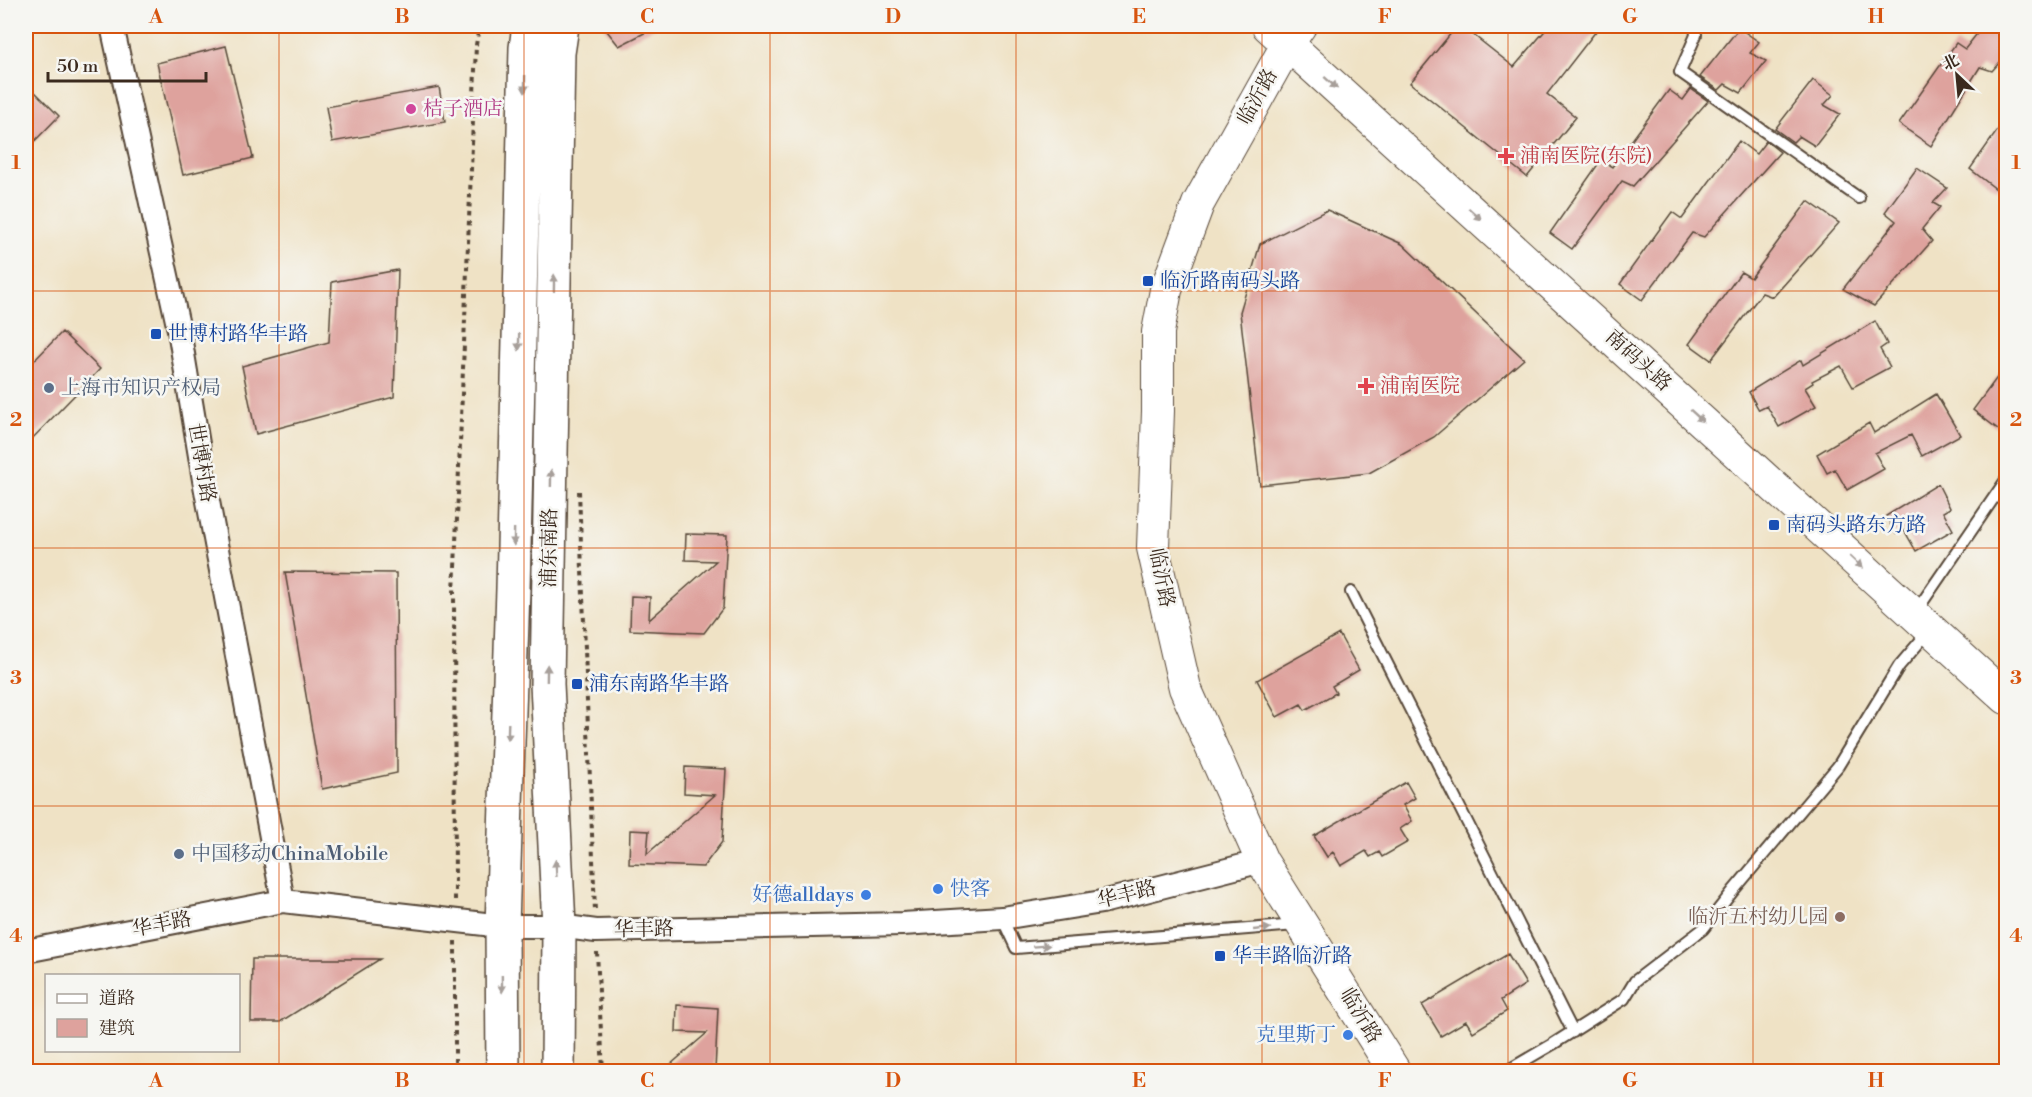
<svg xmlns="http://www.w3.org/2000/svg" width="2032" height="1097" font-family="'Libre Bodoni','Noto Serif SC',serif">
  <rect width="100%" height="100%" fill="#f6f6f2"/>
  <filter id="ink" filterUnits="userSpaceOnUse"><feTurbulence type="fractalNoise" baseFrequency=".0167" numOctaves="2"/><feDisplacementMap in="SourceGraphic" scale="12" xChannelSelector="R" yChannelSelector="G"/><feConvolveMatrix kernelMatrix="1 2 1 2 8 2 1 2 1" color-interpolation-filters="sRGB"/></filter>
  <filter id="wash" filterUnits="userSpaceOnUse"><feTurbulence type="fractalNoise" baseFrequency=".008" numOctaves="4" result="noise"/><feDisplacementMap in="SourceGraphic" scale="24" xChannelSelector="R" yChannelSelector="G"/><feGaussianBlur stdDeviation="1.35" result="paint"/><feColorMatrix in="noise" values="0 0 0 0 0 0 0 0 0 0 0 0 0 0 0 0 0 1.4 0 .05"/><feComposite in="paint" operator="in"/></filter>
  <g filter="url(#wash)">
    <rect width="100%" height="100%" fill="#efe2c5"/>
    <g id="blocks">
      <path fill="#dea29d" d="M 603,26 L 658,26 L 619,46 Z
        M 1457,26 L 1462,26 L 1514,67 L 1549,26 L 1600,26 L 1547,94 L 1576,117 L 1527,177 L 1410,83 Z
        M 1983,26 L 2007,26 L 2007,54 L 1992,71 L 1980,67 L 1931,146 L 1899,124 L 1956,43 L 1965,49 Z
        M 1739,28 L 1759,42 L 1750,53 L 1766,61 L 1741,93 L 1725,84 L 1719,90 L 1700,77 Z
        M 226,46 L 253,158 L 183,175 L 157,63 Z
        M 1813,80 L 1833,95 L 1824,105 L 1840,114 L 1815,146 L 1799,136 L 1793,142 L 1775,129 Z
        M 26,83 L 59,116 L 26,150 Z
        M 439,87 L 445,122 L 332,142 L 326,107 Z
        M 1691,89 L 1708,101 L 1633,186 L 1622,181 L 1572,249 L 1550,233 L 1601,160 L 1612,167 L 1669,90 L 1683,100 Z
        M 2007,117 L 2007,176 L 1996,189 L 1970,169 Z
        M 1739,141 L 1756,154 L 1766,141 L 1780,152 L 1704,237 L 1692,233 L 1642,300 L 1620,284 L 1672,212 L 1682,219 Z
        M 1917,168 L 1947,188 L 1933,203 L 1940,207 L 1922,229 L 1932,241 L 1874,306 L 1843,289 L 1896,221 L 1885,212 Z
        M 1808,201 L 1839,223 L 1773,297 L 1762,293 L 1711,360 L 1689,344 L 1741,272 L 1751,278 Z
        M 1327,210 L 1402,244 L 1524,359 L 1434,437 L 1369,473 L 1260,485 L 1240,312 L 1260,244 Z
        M 398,270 L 394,397 L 256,434 L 242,366 L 329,342 L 332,282 Z
        M 1875,321 L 1887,344 L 1880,349 L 1890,367 L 1853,387 L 1841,366 L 1812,381 L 1813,383 L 1805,388 L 1816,406 L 1779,427 L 1767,406 L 1759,410 L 1749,392 L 1801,360 L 1803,365 Z
        M 62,332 L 100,369 L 26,445 L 26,369 Z
        M 2007,364 L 2007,436 L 1973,410 Z
        M 1936,394 L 1960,435 L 1922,456 L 1911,435 L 1875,453 L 1884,469 L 1847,490 L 1835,469 L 1827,473 L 1817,454 L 1869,423 L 1874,433 Z
        M 1938,484 L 1950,508 L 1943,512 L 1953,530 L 1916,551 L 1904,530 L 1896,534 L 1886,516 Z
        M 686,534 L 727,535 L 723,608 L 704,633 L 630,630 L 631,596 L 650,597 L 649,620 L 716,561 L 685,560 Z
        M 285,572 L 396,573 L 397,773 L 322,789 Z
        M 1339,634 L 1359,670 L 1332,686 L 1336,693 L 1305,710 L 1301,704 L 1277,717 L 1257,680 Z
        M 685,767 L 726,769 L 722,842 L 703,867 L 629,864 L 630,830 L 649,831 L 647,854 L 715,795 L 684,793 Z
        M 1406,782 L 1415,798 L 1403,805 L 1412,821 L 1400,829 L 1408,842 L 1382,857 L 1379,852 L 1370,857 L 1366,851 L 1341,866 L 1333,852 L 1327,857 L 1314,836 Z
        M 1508,954 L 1526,984 L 1501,1000 L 1507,1011 L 1473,1032 L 1466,1021 L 1441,1036 L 1422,1005 Z
        M 252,959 L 380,959 L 280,1022 L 251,1022 Z
        M 677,1005 L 718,1008 L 715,1071 L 663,1071 L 707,1033 L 676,1032 Z"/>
    </g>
  </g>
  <g filter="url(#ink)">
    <use href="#blocks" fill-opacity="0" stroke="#564637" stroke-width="1.5"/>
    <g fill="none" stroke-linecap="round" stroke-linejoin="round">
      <defs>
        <path id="lane" d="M 1695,26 L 1696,35 L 1680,72 L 1859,198
          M 1351,592 L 1573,1032
          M 1915,613 L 2006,480
          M 1002,918 L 1016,948 L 1296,925
          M 1505,1072 L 1553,1044 L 1624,999 L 1635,981 L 1703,929 L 1733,891 L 1838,766 L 1899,666 L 1929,631"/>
        <path id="street" d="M 112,26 L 179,330 L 204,480 L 283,901
          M 26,951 L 283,901 L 502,926 L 559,926 L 596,931 L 902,924 L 1002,918 L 1102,902 L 1262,861"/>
        <path id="secondary" d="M 1268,26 L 2006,698
          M 1300,26 L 1288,43 L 1198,204 L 1166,290 L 1158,332 L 1158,411 L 1153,548 L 1185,688 L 1262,861 L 1395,1072"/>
        <path id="primary" d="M 503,1072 L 502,926 L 513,589 L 526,48 L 529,26
          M 558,1072 L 559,926 L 547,684 L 558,53 L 562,26"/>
      </defs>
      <use href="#lane" stroke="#564637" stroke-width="14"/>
      <use href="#street" stroke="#564637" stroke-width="26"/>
      <use href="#secondary" stroke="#564637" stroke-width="34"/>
      <use href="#primary" stroke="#564637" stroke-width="36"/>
      <path stroke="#564637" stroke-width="4" stroke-dasharray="4.5 4.5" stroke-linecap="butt" d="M 579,491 L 595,912
        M 455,900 L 454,593 L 476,45 L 479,26
        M 455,941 L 455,1072
        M 597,952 L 603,1072"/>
      <use href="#lane" stroke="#fff" stroke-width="10"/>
      <use href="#street" stroke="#fff" stroke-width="22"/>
      <use href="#secondary" stroke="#fff" stroke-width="32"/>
      <use href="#primary" stroke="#fff" stroke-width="33"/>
    </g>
    <defs><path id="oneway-solid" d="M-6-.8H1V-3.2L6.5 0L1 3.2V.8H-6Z" transform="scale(1.5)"/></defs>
    <g fill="#a79f9a">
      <use href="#oneway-solid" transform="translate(1331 83) rotate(42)"/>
      <use href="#oneway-solid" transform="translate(525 84) rotate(91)"/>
      <use href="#oneway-solid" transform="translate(1475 214) rotate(42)"/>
      <use href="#oneway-solid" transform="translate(554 283) rotate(-89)"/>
      <use href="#oneway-solid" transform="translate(519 342) rotate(91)"/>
      <use href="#oneway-solid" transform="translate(1697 416) rotate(42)"/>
      <use href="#oneway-solid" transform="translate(551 478) rotate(-89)"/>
      <use href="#oneway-solid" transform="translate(514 537) rotate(91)"/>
      <use href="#oneway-solid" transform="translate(1856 562) rotate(43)"/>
      <use href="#oneway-solid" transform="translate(547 673) rotate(-89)"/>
      <use href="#oneway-solid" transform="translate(508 732) rotate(92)"/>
      <use href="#oneway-solid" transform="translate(556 868) rotate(-93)"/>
      <use href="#oneway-solid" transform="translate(1262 929) rotate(-6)"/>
      <use href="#oneway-solid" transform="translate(1041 946) rotate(-4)"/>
      <use href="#oneway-solid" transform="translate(502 984) rotate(89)"/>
    </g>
  </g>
  <path fill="none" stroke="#d7540e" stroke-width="1.5" stroke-opacity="0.55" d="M 279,26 L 279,1072M 524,26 L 524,1072M 770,26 L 770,1072M 1016,26 L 1016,1072M 1262,26 L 1262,1072M 1508,26 L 1508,1072M 1753,26 L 1753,1072M 26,291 L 2006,291M 26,548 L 2006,548M 26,806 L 2006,806"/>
  <circle fill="#d1479c" stroke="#f6f6f2" stroke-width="2" cx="411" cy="109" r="6"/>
  <g fill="#e0444e" stroke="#f6f6f2" stroke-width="2">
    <path d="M1503 147h6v6h6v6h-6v6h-6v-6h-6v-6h6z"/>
    <path d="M1363 377h6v6h6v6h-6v6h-6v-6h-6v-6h6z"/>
  </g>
  <g fill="#1a4fb4" stroke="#f6f6f2" stroke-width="2">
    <rect x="1142" y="275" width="12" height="12" rx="3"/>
    <rect x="150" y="328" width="12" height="12" rx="3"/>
    <rect x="1768" y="519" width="12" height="12" rx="3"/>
    <rect x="571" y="678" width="12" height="12" rx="3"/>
    <rect x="1214" y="950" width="12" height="12" rx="3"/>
  </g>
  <g fill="#5c6f8a" stroke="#f6f6f2" stroke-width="2">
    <circle cx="49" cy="388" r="6"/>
    <circle cx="179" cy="854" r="6"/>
  </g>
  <g fill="#3f7fe0" stroke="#f6f6f2" stroke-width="2">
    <circle cx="938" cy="889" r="6"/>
    <circle cx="866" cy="895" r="6"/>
    <circle cx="1348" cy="1035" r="6"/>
  </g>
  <circle fill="#8d6e63" stroke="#f6f6f2" stroke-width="2" cx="1840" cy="917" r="6"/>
  <g text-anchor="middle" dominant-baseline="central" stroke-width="5" stroke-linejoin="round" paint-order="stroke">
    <g font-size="20" fill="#3b2a1e" stroke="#f6f6f2">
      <text transform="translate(1258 97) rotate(-61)">临沂路</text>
      <text transform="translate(1638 361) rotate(42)">南码头路</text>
      <text transform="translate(201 463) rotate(80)">世博村路</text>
      <text transform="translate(550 548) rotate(-89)">浦东南路</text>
      <text transform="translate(1161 578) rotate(79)">临沂路</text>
      <text transform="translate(1127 895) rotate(-14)">华丰路</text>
      <text transform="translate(162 925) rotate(-11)">华丰路</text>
      <text transform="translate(644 930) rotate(-1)">华丰路</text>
      <text transform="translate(1360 1016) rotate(59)">临沂路</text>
    </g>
    <g font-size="20" fill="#b23c85" stroke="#f6f6f2" text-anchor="start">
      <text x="423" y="109">桔子酒店</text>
    </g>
    <g font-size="20" fill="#be3a42" stroke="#f6f6f2" text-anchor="start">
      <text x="1520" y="156">浦南医院(东院)</text>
      <text x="1380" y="386">浦南医院</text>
    </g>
    <g font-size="20" fill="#164399" stroke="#f6f6f2" text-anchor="start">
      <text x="1160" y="281">临沂路南码头路</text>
      <text x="168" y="334">世博村路华丰路</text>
      <text x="1786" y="525">南码头路东方路</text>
      <text x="589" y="684">浦东南路华丰路</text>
      <text x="1232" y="956">华丰路临沂路</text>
    </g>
    <g font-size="20" fill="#4e5e75" stroke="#f6f6f2" text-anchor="start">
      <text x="61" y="388">上海市知识产权局</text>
      <text x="191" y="854">中国移动ChinaMobile</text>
    </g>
    <g font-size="20" fill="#366cbe" stroke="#f6f6f2" text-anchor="end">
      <text x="950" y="889" text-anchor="start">快客</text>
      <text x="854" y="895">好德alldays</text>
      <text x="1336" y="1035">克里斯丁</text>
    </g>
    <g font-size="20" fill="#785e54" stroke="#f6f6f2" text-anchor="end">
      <text x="1828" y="917">临沂五村幼儿园</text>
    </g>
  </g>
  <rect width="2032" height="1097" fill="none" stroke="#f6f6f2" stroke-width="66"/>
  <rect x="45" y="974" width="195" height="78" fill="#f6f6f2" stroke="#aba49d" stroke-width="1.5"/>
  <rect x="57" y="994" width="30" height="9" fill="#ffffff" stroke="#aba49d" stroke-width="1.5"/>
  <text x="99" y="1004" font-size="18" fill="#3b2a1e">道路</text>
  <rect x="57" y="1019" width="30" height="18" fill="#dea29d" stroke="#aba49d" stroke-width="1.5"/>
  <text x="99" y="1034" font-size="18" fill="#3b2a1e">建筑</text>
  <g transform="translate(1957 75) rotate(334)" stroke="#f6f6f2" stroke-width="4.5" paint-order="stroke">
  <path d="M0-4.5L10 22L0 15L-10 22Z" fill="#3b2a1e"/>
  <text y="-9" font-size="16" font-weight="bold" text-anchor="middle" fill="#3b2a1e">北</text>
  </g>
  <path d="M48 72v9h158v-9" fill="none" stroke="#3b2a1e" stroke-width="3"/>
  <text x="57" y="72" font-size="18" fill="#3b2a1e" stroke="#f6f6f2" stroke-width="4.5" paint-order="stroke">50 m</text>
  <rect x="33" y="33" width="1966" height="1031" fill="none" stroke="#d7540e" stroke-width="2"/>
  <g font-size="20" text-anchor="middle" font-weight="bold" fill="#d7540e">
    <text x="156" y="23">A</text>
    <text x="402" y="23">B</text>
    <text x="647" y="23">C</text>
    <text x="893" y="23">D</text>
    <text x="1139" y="23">E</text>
    <text x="1385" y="23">F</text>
    <text x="1630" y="23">G</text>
    <text x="1876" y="23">H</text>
    <text x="16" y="169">1</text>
    <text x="2016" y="169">1</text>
    <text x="16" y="426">2</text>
    <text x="2016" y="426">2</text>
    <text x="16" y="684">3</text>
    <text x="2016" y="684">3</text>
    <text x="16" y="942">4</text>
    <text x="2016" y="942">4</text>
    <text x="156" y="1087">A</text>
    <text x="402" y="1087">B</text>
    <text x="647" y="1087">C</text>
    <text x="893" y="1087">D</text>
    <text x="1139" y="1087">E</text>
    <text x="1385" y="1087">F</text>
    <text x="1630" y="1087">G</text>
    <text x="1876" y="1087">H</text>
  </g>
</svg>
